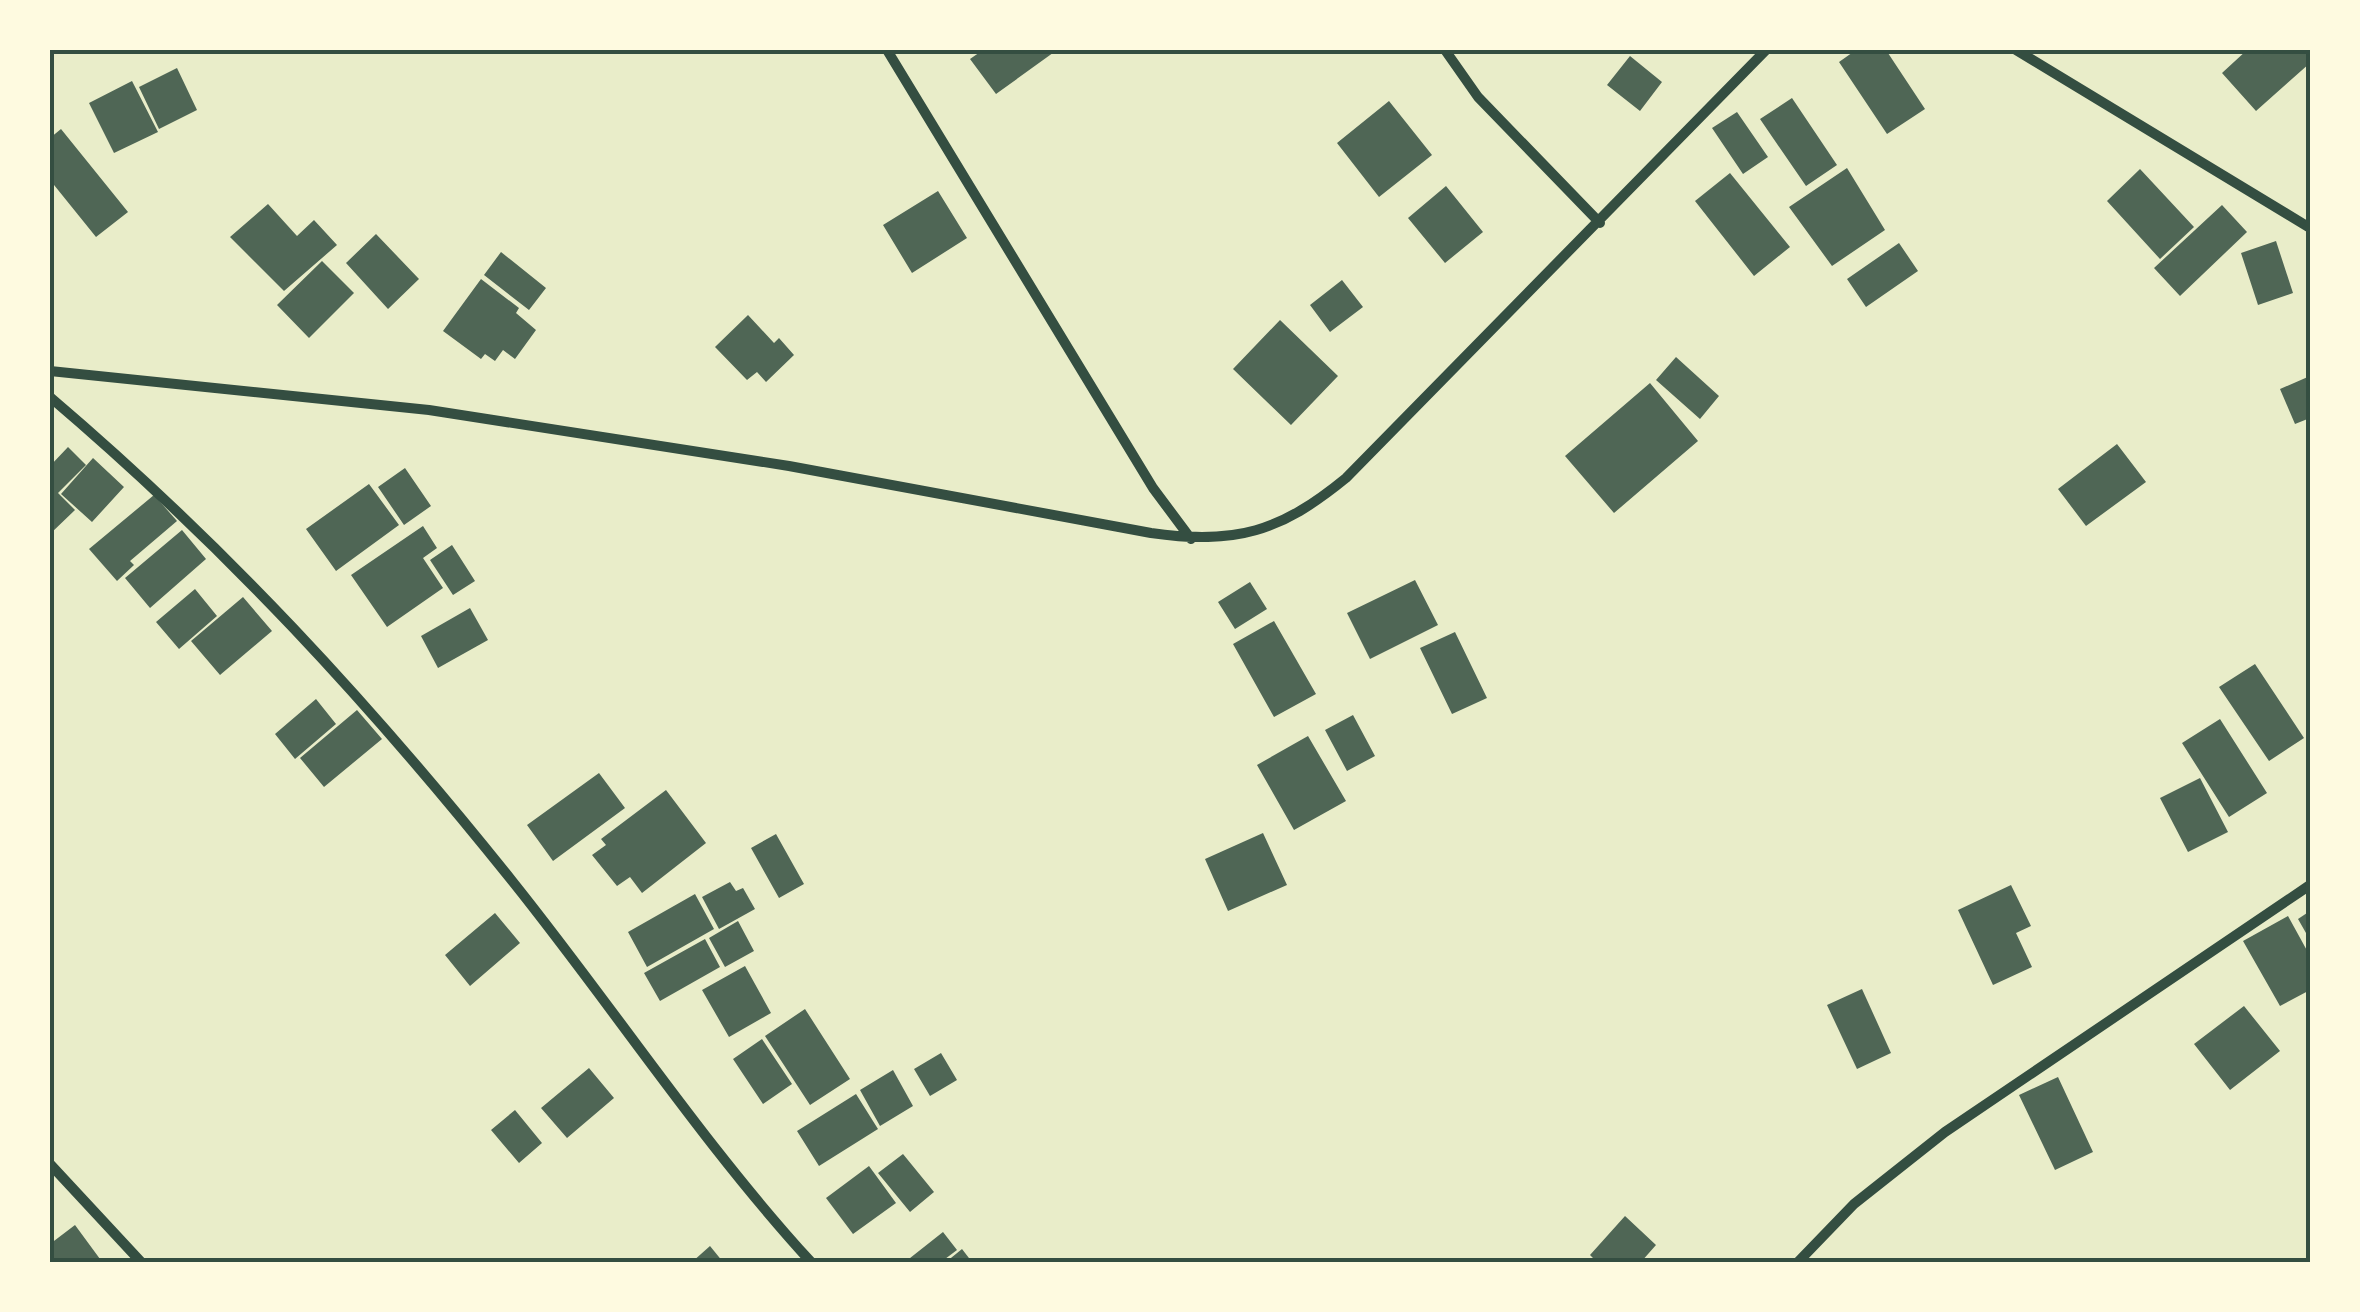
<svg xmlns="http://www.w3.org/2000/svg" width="2360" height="1312" font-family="'Space Grotesk',sans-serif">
  <rect width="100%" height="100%" fill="#e9edc9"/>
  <path fill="#4f6655" d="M 983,50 L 1057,50 L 996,94 L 970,59 Z
    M 1856,50 L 1886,50 L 1925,109 L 1887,134 L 1839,62 Z
    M 2247,50 L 2310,50 L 2310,63 L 2256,111 L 2222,73 Z
    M 1630,56 L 1662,82 L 1640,111 L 1607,85 Z
    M 177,68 L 197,110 L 159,129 L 139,87 Z
    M 132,81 L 158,132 L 114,153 L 89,103 Z
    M 1792,98 L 1837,165 L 1806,186 L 1760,119 Z
    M 1389,101 L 1432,155 L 1379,197 L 1337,143 Z
    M 1737,112 L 1768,157 L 1743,174 L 1712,128 Z
    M 61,129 L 128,212 L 96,237 L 50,180 L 50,138 Z
    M 1847,168 L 1885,230 L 1832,266 L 1789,207 Z
    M 2140,169 L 2194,227 L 2160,259 L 2107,201 Z
    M 1730,173 L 1790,247 L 1754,276 L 1695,201 Z
    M 1446,186 L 1483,232 L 1445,263 L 1408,218 Z
    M 938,191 L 967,238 L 912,273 L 883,225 Z
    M 268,204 L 297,236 L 314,220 L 337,245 L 284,291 L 230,237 Z
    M 2222,205 L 2247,232 L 2180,296 L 2154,268 Z
    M 376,234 L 419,279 L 388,309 L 346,263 Z
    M 2276,241 L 2293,293 L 2258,305 L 2241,253 Z
    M 1899,243 L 1918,271 L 1866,307 L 1847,279 Z
    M 501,252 L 546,288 L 529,310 L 484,275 Z
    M 322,261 L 354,293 L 309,338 L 277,305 Z
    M 481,279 L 519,308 L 516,313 L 536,330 L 515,359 L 503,350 L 495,361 L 485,354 L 481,359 L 443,331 Z
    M 1342,280 L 1363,307 L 1330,332 L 1310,305 Z
    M 748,315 L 774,343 L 779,338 L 794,355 L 766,382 L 757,372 L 747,380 L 715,347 Z
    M 1280,320 L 1338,376 L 1291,425 L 1233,369 Z
    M 1676,357 L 1719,396 L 1700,419 L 1656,380 Z
    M 2310,376 L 2310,418 L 2295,424 L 2280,389 Z
    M 1650,383 L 1698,441 L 1614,513 L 1565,456 Z
    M 2117,444 L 2146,482 L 2086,526 L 2058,489 Z
    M 68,447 L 86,465 L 58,493 L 75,510 L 50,534 L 50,466 Z
    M 93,458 L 124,487 L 92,522 L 61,494 Z
    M 405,468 L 431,506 L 404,525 L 378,487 Z
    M 369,484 L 399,525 L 336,571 L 306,529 Z
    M 154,495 L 177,521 L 130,561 L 134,565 L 117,581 L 89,549 Z
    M 423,526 L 437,548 L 423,558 L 443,588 L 387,627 L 351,575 Z
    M 182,530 L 206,559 L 150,608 L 125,578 Z
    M 452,545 L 475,581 L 453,595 L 430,560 Z
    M 1415,580 L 1438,625 L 1370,659 L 1347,613 Z
    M 1250,582 L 1267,609 L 1235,629 L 1218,602 Z
    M 195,589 L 217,616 L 179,649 L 156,622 Z
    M 243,597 L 272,631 L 220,675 L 191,641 Z
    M 470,608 L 488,640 L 438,668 L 421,636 Z
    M 1274,621 L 1316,694 L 1274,717 L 1233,644 Z
    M 1455,632 L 1487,698 L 1452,714 L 1420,648 Z
    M 2255,664 L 2304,738 L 2269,761 L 2219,687 Z
    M 316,699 L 336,724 L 295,759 L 275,734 Z
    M 357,710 L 382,739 L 324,787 L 300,758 Z
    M 1353,715 L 1375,756 L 1347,771 L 1325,730 Z
    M 2220,719 L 2267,793 L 2229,817 L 2182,743 Z
    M 1308,736 L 1346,801 L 1294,830 L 1257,765 Z
    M 599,773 L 625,808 L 553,861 L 527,825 Z
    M 2200,778 L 2228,832 L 2188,852 L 2160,798 Z
    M 666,790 L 706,843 L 642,893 L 630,877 L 617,886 L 592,855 L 606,845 L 601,839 Z
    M 1263,833 L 1287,885 L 1228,911 L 1205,859 Z
    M 776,834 L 804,884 L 779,898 L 751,848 Z
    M 730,882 L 736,891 L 743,888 L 755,909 L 719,929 L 702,897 Z
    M 2011,885 L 2031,926 L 2016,933 L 2032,967 L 1993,985 L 1958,910 Z
    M 695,894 L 714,929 L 647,967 L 628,932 Z
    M 2310,911 L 2310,940 L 2298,919 Z
    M 495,913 L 520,943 L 470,986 L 445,955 Z
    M 2288,916 L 2310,956 L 2310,990 L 2280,1006 L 2243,941 Z
    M 738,921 L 754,951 L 725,967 L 709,938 Z
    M 705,939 L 720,967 L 660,1001 L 644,973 Z
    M 745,966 L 771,1013 L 729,1037 L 702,990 Z
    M 1862,989 L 1891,1053 L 1857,1069 L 1827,1005 Z
    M 2244,1006 L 2280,1051 L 2230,1090 L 2194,1044 Z
    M 805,1009 L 850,1079 L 810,1105 L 765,1036 Z
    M 762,1039 L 792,1084 L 763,1104 L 733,1059 Z
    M 941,1053 L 957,1080 L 930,1096 L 914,1069 Z
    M 589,1068 L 614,1098 L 567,1138 L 541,1108 Z
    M 893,1070 L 913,1106 L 880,1126 L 860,1090 Z
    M 2058,1077 L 2093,1152 L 2055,1170 L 2019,1095 Z
    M 856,1094 L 878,1129 L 819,1166 L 797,1131 Z
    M 515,1110 L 542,1143 L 519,1163 L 491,1130 Z
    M 903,1154 L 934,1192 L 910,1212 L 878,1173 Z
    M 869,1166 L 896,1203 L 853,1234 L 826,1198 Z
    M 1625,1216 L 1656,1245 L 1641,1262 L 1597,1262 L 1590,1255 Z
    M 75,1225 L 100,1259 L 50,1262 L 50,1244 Z
    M 943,1232 L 957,1250 L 941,1262 L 905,1262 Z
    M 710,1246 L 723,1262 L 692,1262 Z
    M 962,1249 L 972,1262 L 946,1262 Z"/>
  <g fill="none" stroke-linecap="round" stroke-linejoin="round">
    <path stroke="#344e41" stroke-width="10" d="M 887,50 L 1153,488 L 1191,539
      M 1445,50 L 1478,97 L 1600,223
      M 2016,50 L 2310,228
      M 50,371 L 429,410 L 789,466 L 1151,533 C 1236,545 1280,532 1346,478 L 1766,50
      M 50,397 C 225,546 369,702 513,882 C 614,1008 702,1143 811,1262
      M 50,1164 L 141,1262
      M 1798,1262 L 1854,1204 L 1945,1132 L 2310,885"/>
  </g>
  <rect width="2360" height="1312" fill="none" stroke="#fefae0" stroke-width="105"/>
  <rect x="52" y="52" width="2256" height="1208" fill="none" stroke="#344e41" stroke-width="4"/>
</svg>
